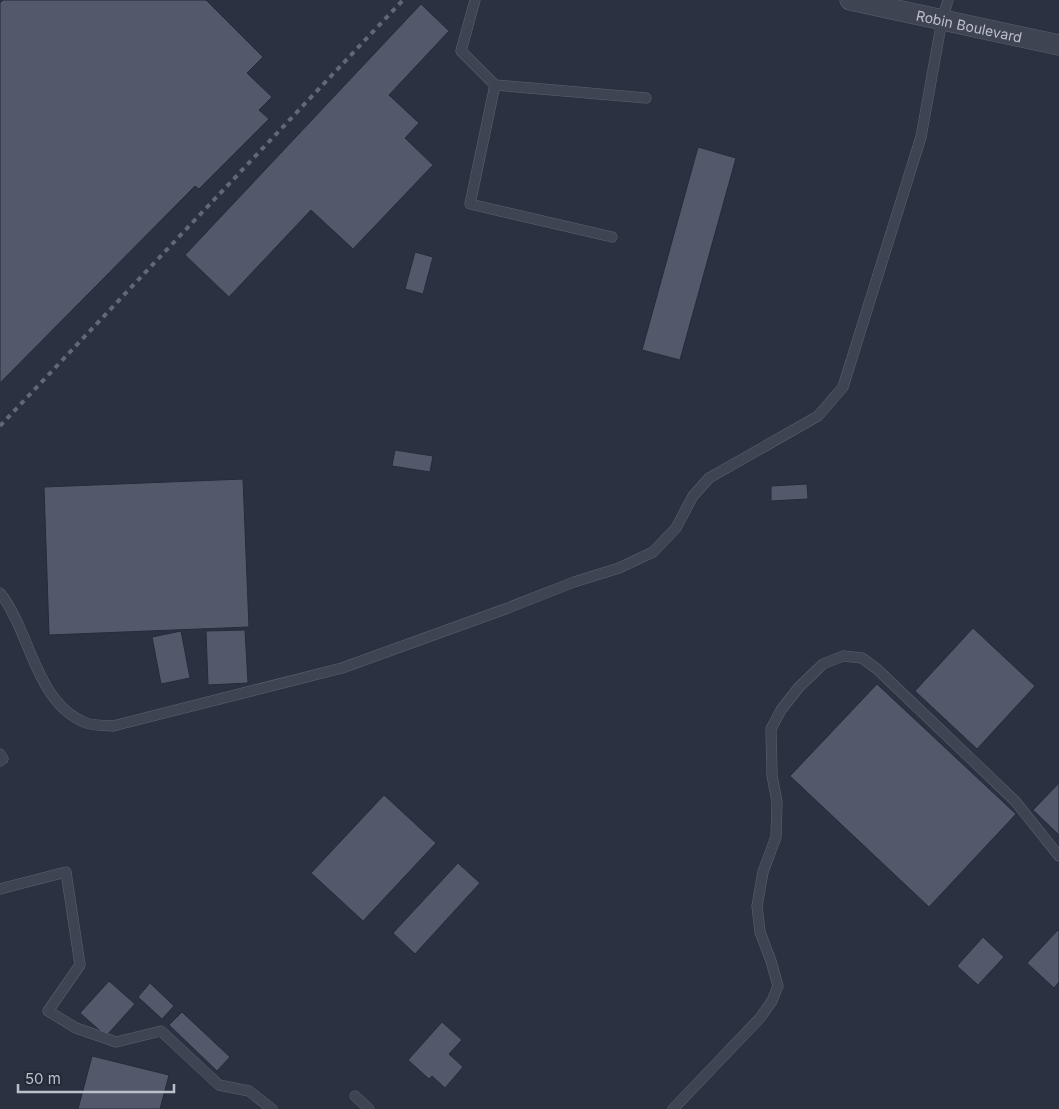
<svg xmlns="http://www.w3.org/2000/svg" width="1059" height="1109" font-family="Inter,sans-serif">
  <rect width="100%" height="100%" fill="#2a3241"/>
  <path fill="#51596a" stroke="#252b39" d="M 3,0 L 206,0 L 263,57 L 247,73 L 272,97 L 259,110 L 269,119 L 199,189 L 195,186 L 0,383 L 0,3 Z
    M 421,4 L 449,31 L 389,95 L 419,123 L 405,138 L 433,165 L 353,249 L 311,210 L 229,297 L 185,255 Z
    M 698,147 L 736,158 L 680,360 L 642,350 Z
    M 415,252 L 433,257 L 423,294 L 405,289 Z
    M 395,450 L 433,456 L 430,472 L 392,466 Z
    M 243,479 L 249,627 L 49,635 L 44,487 Z
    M 807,484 L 808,499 L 771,501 L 771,486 Z
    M 973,628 L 1035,686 L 977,749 L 915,691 Z
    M 245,630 L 248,683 L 208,685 L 206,631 Z
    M 181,631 L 190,678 L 161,684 L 152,637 Z
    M 877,684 L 1016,814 L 929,907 L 790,776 Z
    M 1059,783 L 1059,835 L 1033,810 Z
    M 384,795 L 436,843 L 363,921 L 311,873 Z
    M 458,863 L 480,883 L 415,954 L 393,933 Z
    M 1058,930 L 1059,931 L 1059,982 L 1054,988 L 1027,963 Z
    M 983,937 L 1004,957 L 978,985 L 957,966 Z
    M 109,981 L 135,1004 L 106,1036 L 80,1013 Z
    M 150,983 L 174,1006 L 162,1019 L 138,997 Z
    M 182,1012 L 230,1057 L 217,1071 L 169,1025 Z
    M 442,1022 L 462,1040 L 449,1054 L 463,1067 L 445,1088 L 432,1076 L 429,1079 L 408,1060 Z
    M 92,1056 L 169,1075 L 160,1109 L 78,1109 Z"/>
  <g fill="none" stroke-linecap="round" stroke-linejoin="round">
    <defs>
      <path id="service" d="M 475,0 L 461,51 L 495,85 L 470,204 L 612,237
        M 495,85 L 646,98
        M 0,593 C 31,632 35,703 86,723 C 94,726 105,725 113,726 L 342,668 L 508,608 L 574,582 L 619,568 L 653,552 L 676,528 L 693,496 L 709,478 L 818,416 L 843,387 L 921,137 L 942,20 L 948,0
        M 0,754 L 3,759 L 0,761
        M 0,889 L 66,872 L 80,965 L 48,1011 L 76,1028 L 116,1042 L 161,1031 L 219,1085 L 249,1091 L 272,1109
        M 355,1096 L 369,1109
        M 673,1109 L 760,1018 L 772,1001 L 778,986 L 771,961 L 760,932 L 757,906 L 763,872 L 776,837 L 777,802 L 772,775 L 771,729 L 781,710 L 799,687 L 823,664 L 843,656 L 862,658 L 877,669 L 1015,801 L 1059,856"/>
      <g id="minor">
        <path id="s1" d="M 850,0 L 1059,45"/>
      </g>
    </defs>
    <use href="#service" stroke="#5c626f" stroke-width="11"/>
    <use href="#minor" stroke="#5c626f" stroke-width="21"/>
    <use href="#service" stroke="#3e4451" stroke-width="10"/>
    <use href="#minor" stroke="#3e4451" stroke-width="20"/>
    <path stroke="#616878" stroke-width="4" stroke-dasharray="5 5" stroke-linecap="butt" d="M 0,426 L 403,0"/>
  </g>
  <g text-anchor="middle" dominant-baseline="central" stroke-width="5" stroke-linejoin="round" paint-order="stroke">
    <g font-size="14" fill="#bbc0cb" stroke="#232937">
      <text stroke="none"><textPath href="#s1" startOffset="122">Robin Boulevard</textPath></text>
    </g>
  </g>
  <path d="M18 1084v8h156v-8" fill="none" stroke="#bbc0cb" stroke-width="2.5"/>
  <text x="25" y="1084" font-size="15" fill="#bbc0cb" stroke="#232937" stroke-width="4" paint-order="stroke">50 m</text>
</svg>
